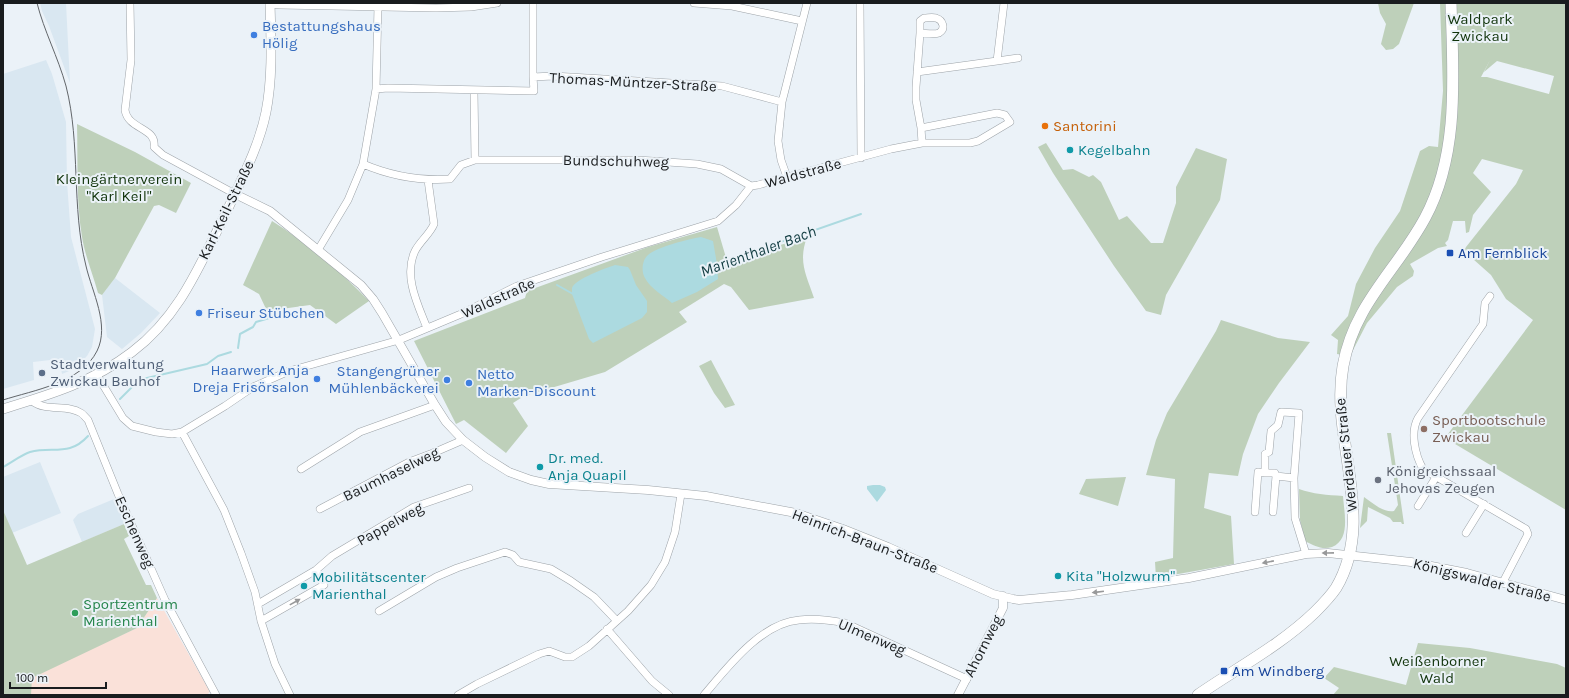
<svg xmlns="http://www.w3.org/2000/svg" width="1569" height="698" font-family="Karla,sans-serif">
  <rect width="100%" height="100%" fill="#ebf2f8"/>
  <path fill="#d9e7f1" d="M 40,3 L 66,3 L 70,83 L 49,26 L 42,11 Z
    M 46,60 L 52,74 L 66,122 L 67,182 L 71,237 L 95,329 L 92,347 L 87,356 L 74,369 L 62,374 L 59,359 L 33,362 L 34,380 L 3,389 L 3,74 Z
    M 115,278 L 160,313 L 141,333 L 122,349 L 107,337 L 102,295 Z
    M 40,462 L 61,513 L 12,533 L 3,510 L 3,477 Z
    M 114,499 L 124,521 L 124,524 L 82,542 L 73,520 L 78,514 Z"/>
  <path fill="#fae1d9" d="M 157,598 L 210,692 L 207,695 L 3,695 L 3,689 L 137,628 Z"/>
  <path fill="#bed0ba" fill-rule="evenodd" d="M 1378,3 L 1414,3 L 1399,44 L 1393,49 L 1386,50 L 1381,44 L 1386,24 L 1380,13 Z
    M 1440,3 L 1566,3 L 1566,510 L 1445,438 L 1533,320 L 1506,299 L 1491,275 L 1464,251 L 1466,247 L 1516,184 L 1523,170 L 1482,159 L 1473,173 L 1491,192 L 1473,215 L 1469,232 L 1466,233 L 1465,221 L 1453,221 L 1448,240 L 1445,243 L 1447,246 L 1438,248 L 1410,264 L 1414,271 L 1413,276 L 1397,287 L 1367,323 L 1350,356 L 1337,354 L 1338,340 L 1331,335 L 1348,316 L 1356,284 L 1375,248 L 1400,211 L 1420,151 L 1429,146 L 1438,147 L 1443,91 ZM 1490,60 L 1484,72 L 1497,61 L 1554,76 L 1549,94 L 1487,77 L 1481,77 Z
    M 77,124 L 135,152 L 191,183 L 176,213 L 159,205 L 154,206 L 115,278 L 102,295 L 98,293 C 93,274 85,256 82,237 C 76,200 78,161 77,124 Z
    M 1046,143 L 1063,170 L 1073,169 L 1089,177 L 1093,175 L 1101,182 L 1119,220 L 1127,216 L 1151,243 L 1163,243 L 1176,203 L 1176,187 L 1196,148 L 1227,159 L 1220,200 L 1166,295 L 1161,315 L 1146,311 L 1114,266 L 1053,173 L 1038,147 Z
    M 272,221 C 307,243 340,271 369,301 L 336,324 L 310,305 L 267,311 L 259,294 L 243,285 Z
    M 717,227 L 727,261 L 807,237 C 798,262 806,274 814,298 L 749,310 L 731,287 L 724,284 L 679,312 L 687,322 L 605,372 L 524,396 L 513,403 L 528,426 L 506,453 L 464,420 L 456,424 L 414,341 L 525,298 L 527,291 L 648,247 Z
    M 1221,320 L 1278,338 L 1310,342 L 1279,383 L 1258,414 L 1243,454 L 1238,476 L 1209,473 L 1204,508 L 1231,516 L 1234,564 L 1156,578 L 1155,562 L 1173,558 L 1175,479 L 1146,475 L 1156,440 L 1167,413 L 1216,331 Z
    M 711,360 L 735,405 L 725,408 L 714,393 L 699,366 Z
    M 1387,433 L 1391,433 L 1404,524 L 1402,524 L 1401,522 L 1393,522 L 1390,518 L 1368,507 L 1367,521 L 1360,528 L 1364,497 C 1373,503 1383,513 1394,511 L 1398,505 Z
    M 1126,477 L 1118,506 L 1079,494 L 1086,479 Z
    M 1299,489 C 1313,494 1327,495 1343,496 C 1344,512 1351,540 1332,547 C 1322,550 1315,546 1305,541 L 1300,520 Z
    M 3,510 L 27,565 L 124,524 L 129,536 L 124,539 L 146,585 L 151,585 L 157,598 L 137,628 L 32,678 L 31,695 L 3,695 Z
    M 1418,643 L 1470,648 L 1557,664 L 1566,668 L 1566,695 L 1333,695 L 1339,688 L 1324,678 L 1334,667 L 1406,685 Z"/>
  <path fill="#acdae0" d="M 701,237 L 713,241 L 717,264 L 718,279 L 697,292 L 672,303 C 664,296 650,288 645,278 C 641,272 642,260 648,255 C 657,247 689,239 701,237 Z
    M 615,265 L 628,267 L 630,270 L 636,285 L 647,301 L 647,312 L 642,318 L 593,343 L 589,339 L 572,294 C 572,293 572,289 572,288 C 575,279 606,268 615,265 Z
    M 873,485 L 880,485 L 885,487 L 886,490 L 877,502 L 867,489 L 867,486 Z"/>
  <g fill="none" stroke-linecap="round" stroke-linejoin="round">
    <path stroke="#acdae0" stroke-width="2" d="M 715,265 L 729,263 L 752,252 L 861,214
      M 557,285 L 573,294
      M 238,348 L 240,334 L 253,327 L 256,322 L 286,313
      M 120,399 L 134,385 L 147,378 L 207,364 L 218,356 L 231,352
      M 3,467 C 11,463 21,455 30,452 C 53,446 69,457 88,436"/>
    <defs>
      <path id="minor" d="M 130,3 L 131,60 L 125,110 C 128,130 157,127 154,147 L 163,155 L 235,194
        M 271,3 L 270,4 L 280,5 L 436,8 L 471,7 L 497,3
        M 533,3 L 533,77
        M 694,3 L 732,6 L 802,21
        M 860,3 L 861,158
        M 920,33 L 920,21 L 924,18 C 928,18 932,17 936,18 C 943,20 946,29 939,33 C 934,35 925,33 920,33 L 916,87 L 916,100 L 921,128
        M 997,61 L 1018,58
        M 917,72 L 997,61 L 1004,3
        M 376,89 L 388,88 L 534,91 L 533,77 L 553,76 L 722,86 L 782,102
        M 474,91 L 475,160
        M 363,164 C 391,176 419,181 450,179 L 461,165 L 475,160 L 638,160 L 697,164 L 721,169 L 751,186
        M 787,177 L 781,160 L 778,141 L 782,102 L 807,3
        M 318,250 L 348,200 L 363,164 L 376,89 L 378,6
        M 1490,296 L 1485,303 L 1483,324 L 1418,418 C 1410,432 1415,455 1423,469 L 1526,529 L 1528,534 L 1503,582
        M 427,328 C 418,305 403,276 415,251 C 420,241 430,234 434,224 L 428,180
        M 97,375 L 123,418 L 132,426 L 156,432 L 172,434 L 182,432 L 225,406 L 253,387 L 289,371 L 399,340 L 461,314 L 517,286 L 602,257 L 718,221 L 736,205 L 751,186 L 758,185 L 891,149 L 922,143 L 970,143 L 978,141 L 1010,122 L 1005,115 L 997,113 L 921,128 L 922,143
        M 32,401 C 46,412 67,404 81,413 C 83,414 86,418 88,420 L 118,494 L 165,600 L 216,695
        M 182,432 L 224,510 L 241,553 L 255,592 L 261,621 L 275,664 L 290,695
        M 301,469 L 360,432 L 435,405
        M 1265,473 L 1275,473 L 1276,476 L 1294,478
        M 1418,506 L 1436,477
        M 320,509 L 409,462 L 433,453 L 463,440
        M 1255,512 L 1258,472 L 1265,473 L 1265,454 L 1269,452 L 1271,431 L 1278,425 L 1281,412 L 1299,413 L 1294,478 L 1295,518 L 1306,554
        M 1273,512 L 1276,476
        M 1466,533 L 1484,504
        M 258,604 L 316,570 L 332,556 L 414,507 L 469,488
        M 379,611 L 436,577 L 457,568 L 505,552 L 513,555 L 519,562 L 551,569 L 571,581 L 594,597 L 616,620
        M 261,621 L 324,585 L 316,570
        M 607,629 L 652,681 L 669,695
        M 458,695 L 477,684 L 539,654 L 549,651 L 565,657 L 572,657 L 589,646 L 628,611 L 651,585 L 665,562 L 675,532 L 681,494
        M 704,695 C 727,668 761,623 799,620 C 815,618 830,620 845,623 L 967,679"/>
      <path id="tertiary" d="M 235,194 L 270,211 L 361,285 L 373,299 L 382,313 L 435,405 L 446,422 L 463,440 L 485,457 L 509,472 L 531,480 L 549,484 L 648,490 L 706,496 L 796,513 L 843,529 L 888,547 L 993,594 L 1013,599 L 1019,600 L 1072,595 L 1189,578 L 1306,554 L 1328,553 L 1411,562 L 1467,573 L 1566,600
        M 958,695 L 1003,608 L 1003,596"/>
      <path id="secondary" d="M 3,409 C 49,395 93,382 132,352 C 180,316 200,264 226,213 C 241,180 259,147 266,112 C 273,76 271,39 270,3"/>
      <path id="primary" d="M 1198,695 C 1237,668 1281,645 1315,612 C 1322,605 1330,597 1336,588 C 1377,519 1330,439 1343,366 C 1354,304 1397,270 1425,218 C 1460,153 1453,74 1451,3"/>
    </defs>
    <use href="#minor" stroke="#9da3a8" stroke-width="8"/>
    <use href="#tertiary" stroke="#9da3a8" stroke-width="9"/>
    <use href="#secondary" stroke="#9da3a8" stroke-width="10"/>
    <use href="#primary" stroke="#9da3a8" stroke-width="12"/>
    <use href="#minor" stroke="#fff" stroke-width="7"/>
    <use href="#tertiary" stroke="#fff" stroke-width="8"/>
    <use href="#secondary" stroke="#fff" stroke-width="9"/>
    <use href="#primary" stroke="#fff" stroke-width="11"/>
    <path stroke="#62666a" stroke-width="1" d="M 3,400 C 34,390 81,383 97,351 C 110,325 92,292 86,266 C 71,206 81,145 66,86 C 58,57 44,31 37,3"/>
  </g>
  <defs><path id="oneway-solid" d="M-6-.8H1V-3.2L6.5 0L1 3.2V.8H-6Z"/></defs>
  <g fill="#98999a">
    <use href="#oneway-solid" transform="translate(1328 553) rotate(179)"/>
    <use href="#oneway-solid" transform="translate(1268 562) rotate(169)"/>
    <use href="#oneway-solid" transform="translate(1098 592) rotate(173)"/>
    <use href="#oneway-solid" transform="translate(295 602) rotate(-29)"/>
  </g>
  <g fill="#3f7fe0" stroke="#ebf2f8" stroke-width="1.5">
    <circle cx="254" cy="35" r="4"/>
    <circle cx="199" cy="313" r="4"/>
    <circle cx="317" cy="379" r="4"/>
    <circle cx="447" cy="380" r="4"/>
    <circle cx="469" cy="383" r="4"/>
  </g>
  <circle fill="#e8710a" stroke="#ebf2f8" stroke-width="1.5" cx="1045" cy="126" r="4"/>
  <g fill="#0f9aa8" stroke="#ebf2f8" stroke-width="1.5">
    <circle cx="1070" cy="150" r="4"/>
    <circle cx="540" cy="467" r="4"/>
    <circle cx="1058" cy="576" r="4"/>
    <circle cx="304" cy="586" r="4"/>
  </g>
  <g fill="#1a4fb4" stroke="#ebf2f8" stroke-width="1.5">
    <rect x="1446" y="249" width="8" height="8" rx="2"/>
    <rect x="1220" y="667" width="8" height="8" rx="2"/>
  </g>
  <circle fill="#5c6f8a" stroke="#ebf2f8" stroke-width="1.5" cx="42" cy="373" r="4"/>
  <circle fill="#8d6e63" stroke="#ebf2f8" stroke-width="1.5" cx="1424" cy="429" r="4"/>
  <circle fill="#6b7280" stroke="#ebf2f8" stroke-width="1.5" cx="1378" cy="480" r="4"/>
  <circle fill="#2e9e5b" stroke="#ebf2f8" stroke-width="1.5" cx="75" cy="613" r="4"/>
  <g text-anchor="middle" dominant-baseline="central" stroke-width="4" stroke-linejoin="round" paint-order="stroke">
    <g font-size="15" fill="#11340b" stroke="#ebf2f8">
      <text x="1480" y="19">Waldpark<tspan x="1480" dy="17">Zwickau</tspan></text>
      <text x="119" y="179">Kleingärtnerverein<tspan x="119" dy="17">"Karl Keil"</tspan></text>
      <text x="1437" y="661">Weißenborner<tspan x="1437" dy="17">Wald</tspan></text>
    </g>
    <g font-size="15" fill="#366cbe" stroke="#ebf2f8" text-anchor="start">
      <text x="262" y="26">Bestattungshaus<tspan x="262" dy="17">Hölig</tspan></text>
      <text x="207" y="313">Friseur Stübchen</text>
      <text x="309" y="370" text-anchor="end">Haarwerk Anja<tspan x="309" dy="17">Dreja Frisörsalon</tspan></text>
      <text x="439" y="371" text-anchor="end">Stangengrüner<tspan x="439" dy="17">Mühlenbäckerei</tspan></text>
      <text x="477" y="374">Netto<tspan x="477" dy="17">Marken-Discount</tspan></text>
    </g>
    <g font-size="15" fill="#191c1e" stroke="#ebf2f8">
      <text transform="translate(633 82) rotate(3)">Thomas-Müntzer-Straße</text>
      <text transform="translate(616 161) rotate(1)">Bundschuhweg</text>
      <text transform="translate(803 173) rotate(-15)">Waldstraße</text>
      <text transform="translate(226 210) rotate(-64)">Karl-Keil-Straße</text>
      <text transform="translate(498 298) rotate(-24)">Waldstraße</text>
      <text transform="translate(1346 455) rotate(-96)">Werdauer Straße</text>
      <text transform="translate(391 474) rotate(-26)">Baumhaselweg</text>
      <text transform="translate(390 524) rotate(-29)">Pappelweg</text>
      <text transform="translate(135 532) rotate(66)">Eschenweg</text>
      <text transform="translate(865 541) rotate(21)">Heinrich-Braun-Straße</text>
      <text transform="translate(1482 580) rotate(14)">Königswalder Straße</text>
      <text transform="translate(872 637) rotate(23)">Ulmenweg</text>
      <text transform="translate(983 646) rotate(-63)">Ahornweg</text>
    </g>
    <g font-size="15" fill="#c56008" stroke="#ebf2f8" text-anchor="start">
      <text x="1053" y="126">Santorini</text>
    </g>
    <g font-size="15" fill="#0d838f" stroke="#ebf2f8" text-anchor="start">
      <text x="1078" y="150">Kegelbahn</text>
      <text x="548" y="458">Dr. med.<tspan x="548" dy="17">Anja Quapil</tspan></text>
      <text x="1066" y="576">Kita "Holzwurm"</text>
      <text x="312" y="577">Mobilitätscenter<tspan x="312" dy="17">Marienthal</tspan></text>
    </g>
    <g font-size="15" fill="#164399" stroke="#ebf2f8" text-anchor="start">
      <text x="1458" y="253">Am Fernblick</text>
      <text x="1232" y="671">Am Windberg</text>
    </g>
    <g font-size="15" fill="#4e5e75" stroke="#ebf2f8" text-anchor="start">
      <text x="50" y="364">Stadtverwaltung<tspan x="50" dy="17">Zwickau Bauhof</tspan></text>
    </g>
    <g font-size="15" fill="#785e54" stroke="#ebf2f8" text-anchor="start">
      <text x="1432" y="420">Sportbootschule<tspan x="1432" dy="17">Zwickau</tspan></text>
    </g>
    <g font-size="15" fill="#5b616d" stroke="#ebf2f8" text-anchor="start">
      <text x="1386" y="471">Königreichssaal<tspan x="1386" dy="17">Jehovas Zeugen</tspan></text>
    </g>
    <g font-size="15" fill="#27864d" stroke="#ebf2f8" text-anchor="start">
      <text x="83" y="604">Sportzentrum<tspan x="83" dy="17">Marienthal</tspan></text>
    </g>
    <g font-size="16" font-style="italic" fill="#113c41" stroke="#ebf2f8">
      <text transform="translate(758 251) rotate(-20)">Marienthaler Bach</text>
    </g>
  </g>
  <rect width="1569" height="698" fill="none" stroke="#191c1e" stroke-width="8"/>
  <path d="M10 682v6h96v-6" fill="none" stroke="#191c1e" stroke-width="2"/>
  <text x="16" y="682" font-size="12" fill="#191c1e" stroke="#ebf2f8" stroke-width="3" paint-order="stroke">100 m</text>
</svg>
